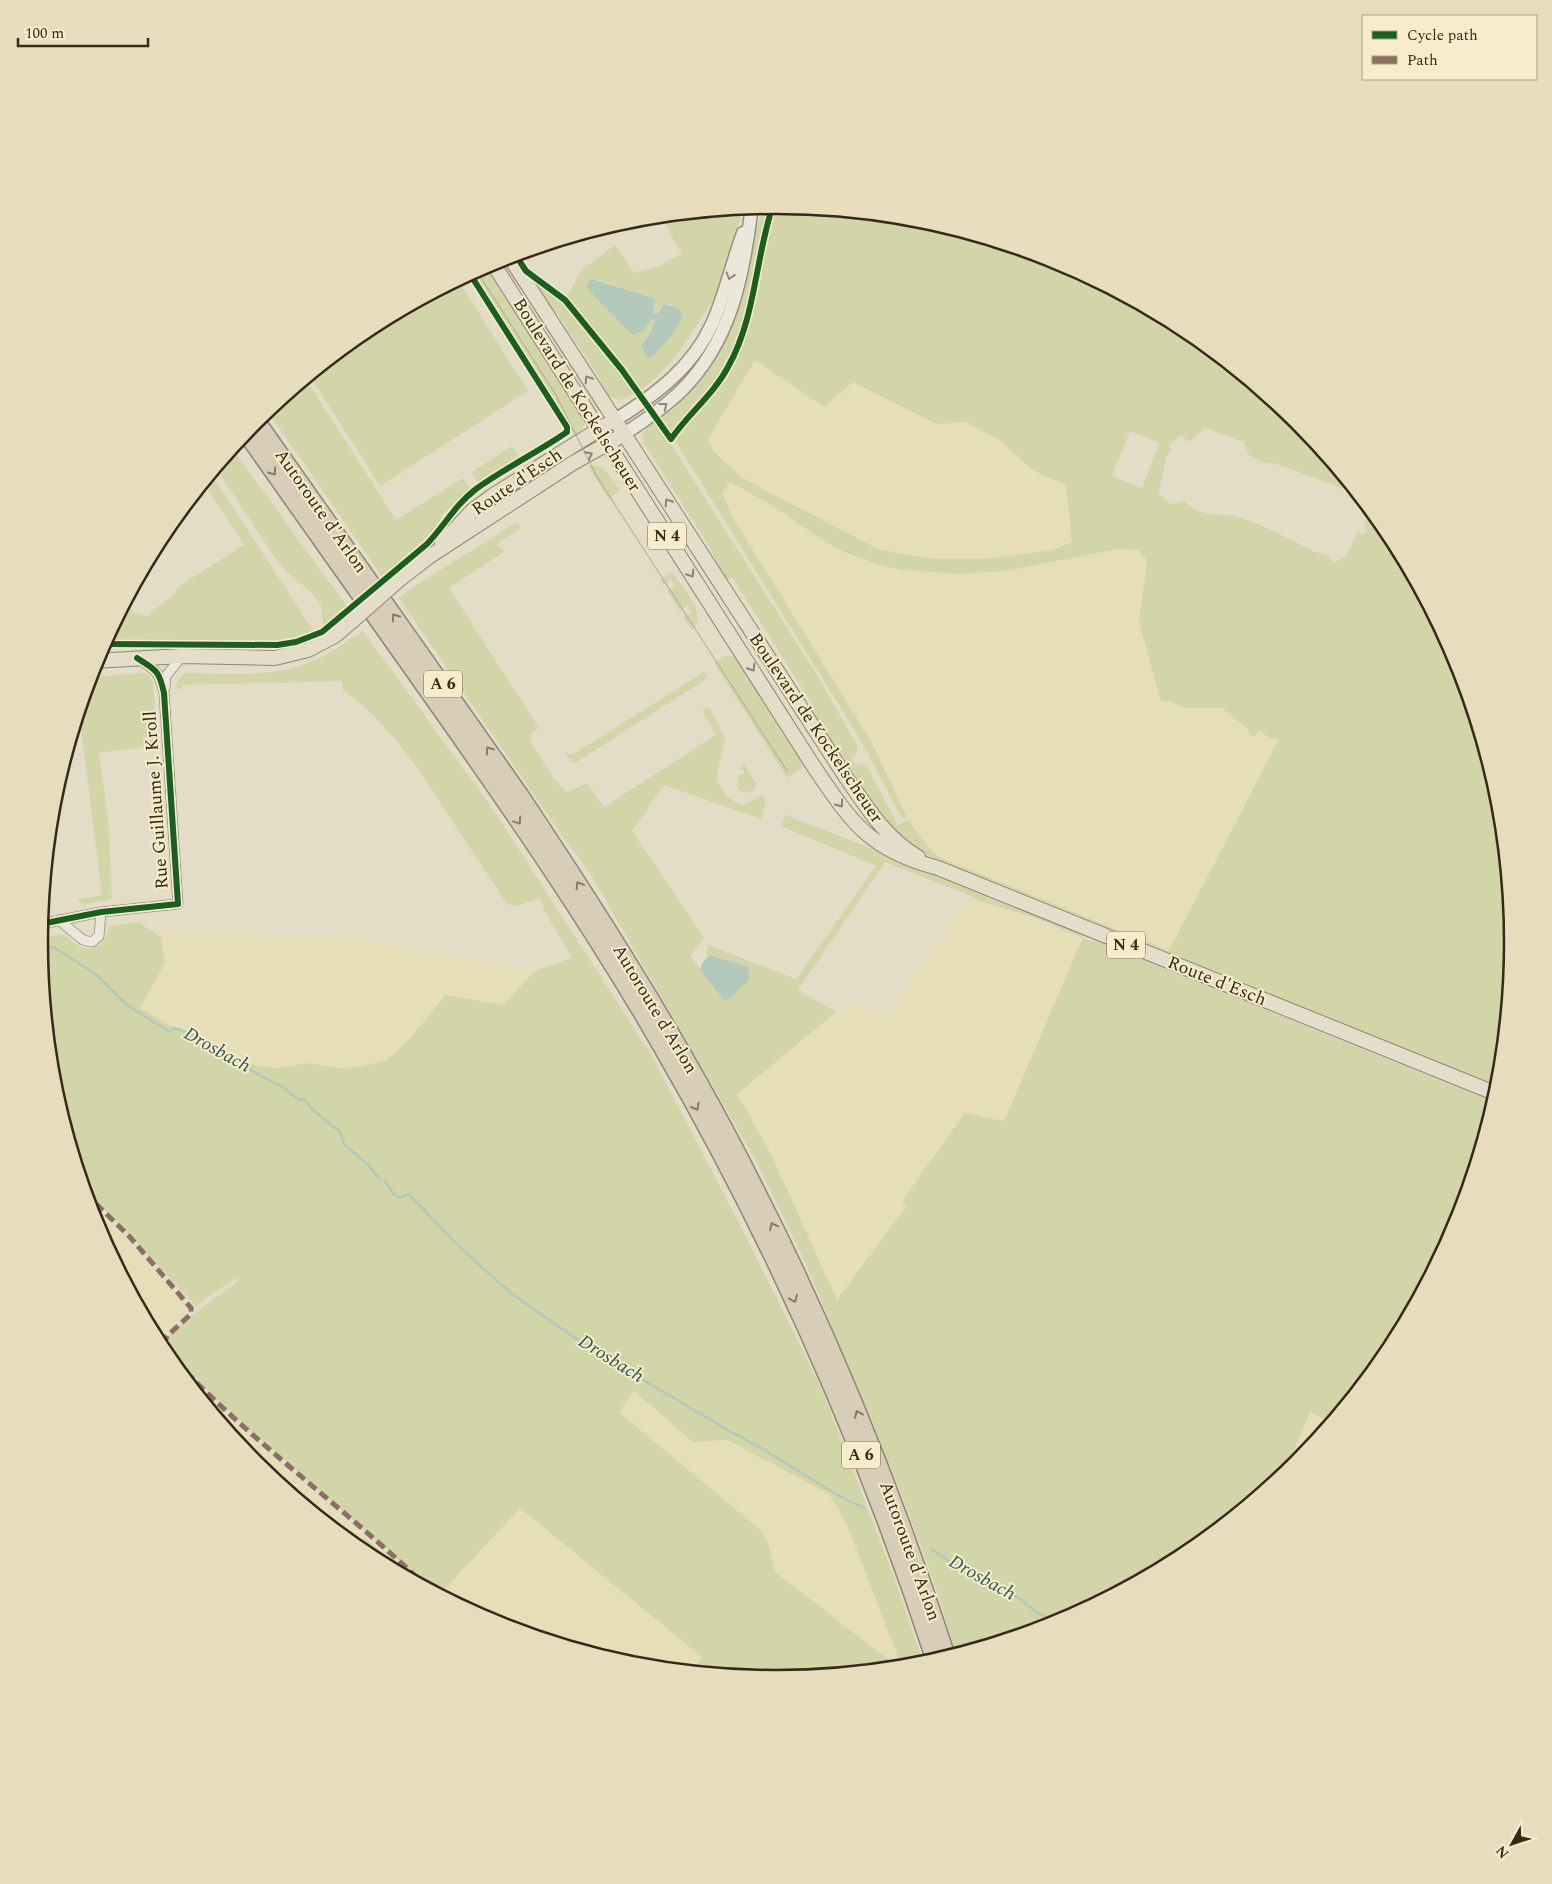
<svg xmlns="http://www.w3.org/2000/svg" width="1552" height="1884" font-family="Spectral,serif">
  <rect width="100%" height="100%" fill="#e3ddc7"/>
  <path fill="#e5deb6" d="M 755,360 L 824,407 L 853,382 L 937,424 L 966,422 L 999,440 L 1034,471 L 1066,485 L 1072,542 L 1053,550 L 986,559 L 934,559 L 880,550 L 742,478 L 713,451 L 708,439 Z
    M 730,481 L 770,504 L 818,537 L 880,565 L 903,570 L 958,574 L 1006,571 L 1118,549 L 1138,550 L 1147,560 L 1139,622 L 1172,702 L 1184,708 L 1222,708 L 1248,729 L 1259,731 L 1272,739 L 1279,738 L 1169,951 L 941,858 L 928,848 L 907,818 L 871,741 L 733,519 L 722,493 Z
    M 971,896 L 977,900 L 1033,917 L 1083,938 L 1004,1121 L 902,1202 L 907,1205 L 837,1301 L 771,1154 L 737,1094 L 851,1001 L 886,1015 Z
    M 160,930 L 349,937 L 535,971 L 503,1005 L 445,995 L 414,1034 L 388,1060 L 357,1067 L 338,1068 L 308,1063 L 279,1068 L 261,1066 L 236,1061 L 184,1031 L 174,1028 L 140,1008 L 165,963 Z
    M 88,1202 L 120,1233 L 179,1298 L 185,1308 L 181,1319 L 157,1340 L 95,1224 Z
    M 190,1385 L 365,1538 L 355,1546 L 254,1463 Z
    M 634,1390 L 693,1442 L 728,1439 L 829,1493 L 846,1522 L 902,1667 L 898,1667 L 775,1572 L 769,1547 L 618,1412 Z
    M 1310,1412 L 1331,1422 L 1297,1464 L 1283,1475 Z
    M 520,1508 L 702,1657 L 694,1671 L 632,1665 L 494,1623 L 440,1594 Z"/>
  <path fill="#d1d5a8" fill-rule="evenodd" d="M 771,205 C 755,255 754,310 731,357 C 718,383 696,405 677,426 L 671,430 L 668,429 L 661,420 L 655,424 L 669,441 L 823,685 L 857,746 L 857,752 L 851,758 L 856,765 L 861,764 L 867,766 L 898,825 L 909,820 L 928,848 L 941,858 L 1169,951 L 1279,739 L 1272,739 L 1259,731 L 1254,737 L 1250,735 L 1248,729 L 1222,708 L 1184,708 L 1172,702 L 1161,701 L 1139,622 L 1147,560 L 1138,550 L 1118,549 L 1006,571 L 958,574 L 903,570 L 880,565 L 844,552 L 818,537 L 770,504 L 730,482 L 722,493 L 733,518 L 871,741 L 907,818 L 904,819 L 898,811 L 860,739 L 676,442 L 677,436 L 699,411 L 726,377 L 749,329 L 773,214 L 777,205 L 920,219 L 1058,261 L 1173,322 L 1177,335 L 1188,331 L 1298,421 L 1359,496 L 1339,487 L 1274,463 L 1263,463 L 1248,454 L 1244,442 L 1205,428 L 1189,442 L 1181,435 L 1169,445 L 1171,451 L 1166,456 L 1159,492 L 1169,504 L 1184,501 C 1203,520 1218,511 1241,518 C 1260,524 1280,534 1298,543 C 1308,548 1314,554 1326,554 L 1334,562 L 1345,557 L 1358,532 L 1363,534 L 1367,531 L 1364,523 L 1371,516 L 1374,514 L 1389,533 L 1457,660 L 1499,798 L 1513,942 L 1499,1085 L 1448,1067 L 952,868 L 910,849 L 883,823 L 817,721 L 812,704 L 732,577 L 726,580 L 718,566 L 711,549 L 643,442 L 643,433 L 649,424 L 678,401 L 739,294 L 763,206 ZM 755,360 L 824,407 L 853,382 L 937,424 L 966,422 L 999,440 L 1034,471 L 1066,485 L 1072,542 L 1053,550 L 986,559 L 934,559 L 880,550 L 742,478 L 713,451 L 708,439 ZM 1130,431 L 1159,443 L 1142,489 L 1112,476 Z
    M 743,208 C 737,230 733,253 726,275 C 721,287 714,297 708,308 C 688,340 657,390 619,400 L 605,395 L 597,384 L 601,381 L 559,316 L 547,305 L 526,271 L 565,300 L 579,274 L 584,268 L 615,245 L 634,273 L 657,267 L 682,254 L 670,233 L 664,216 ZM 594,279 L 651,297 L 655,304 L 653,313 L 657,314 L 662,306 L 668,303 L 683,315 C 676,332 664,346 650,358 L 643,343 L 651,332 L 655,320 L 652,318 L 644,329 Z
    M 504,258 L 598,405 L 600,410 L 598,411 L 521,290 L 506,274 L 497,260 Z
    M 489,263 L 546,353 L 555,373 L 581,414 L 584,424 L 583,428 L 575,437 L 566,419 L 472,272 Z
    M 458,280 L 528,391 L 380,486 L 310,376 L 367,329 Z
    M 306,379 L 396,520 L 463,478 L 471,490 L 445,512 L 428,540 L 383,578 L 267,410 Z
    M 512,446 L 519,457 L 479,484 L 472,472 Z
    M 232,448 L 348,608 L 323,626 L 321,605 L 312,593 L 289,574 L 276,559 L 216,468 Z
    M 595,465 C 607,468 614,481 620,491 L 609,499 L 588,466 Z
    M 211,474 L 314,632 L 295,639 L 277,643 L 104,642 L 126,601 L 134,613 L 147,616 L 174,594 L 178,587 L 244,545 L 208,489 L 200,493 L 198,490 Z
    M 517,522 L 521,528 L 497,543 L 504,552 L 449,588 L 539,728 L 531,733 L 530,740 C 541,757 551,780 567,792 L 587,783 L 604,807 L 716,735 L 703,713 L 703,710 L 707,708 L 710,709 L 725,737 L 716,780 C 725,794 727,800 744,805 L 761,795 L 765,797 L 765,804 L 761,819 L 664,785 L 632,831 L 704,938 L 690,956 L 724,1000 L 748,968 L 709,955 L 706,953 L 709,945 L 796,979 L 876,866 L 781,826 L 785,815 L 961,883 L 1083,935 L 1083,938 L 1091,941 L 1093,940 L 1494,1102 L 1457,1224 L 1389,1352 L 1331,1422 L 1310,1412 L 1283,1475 L 1185,1555 L 1058,1623 L 956,1654 L 936,1588 L 903,1499 L 805,1262 L 756,1161 L 590,873 L 565,840 L 399,598 L 407,591 ZM 885,862 L 971,896 L 977,900 L 1033,917 L 1083,938 L 1004,1121 L 965,1113 L 902,1201 L 907,1206 L 837,1300 L 771,1154 L 737,1094 L 836,1012 L 798,990 Z
    M 672,572 C 682,587 709,615 692,630 L 683,617 L 691,612 L 688,606 L 680,611 L 667,591 L 675,586 L 671,580 L 663,585 L 660,580 Z
    M 363,631 L 492,808 L 652,1056 L 739,1223 L 821,1387 L 891,1569 L 924,1664 L 902,1667 L 846,1522 L 829,1494 L 728,1440 L 693,1442 L 634,1391 L 619,1412 L 763,1532 L 769,1547 L 775,1572 L 898,1667 L 776,1679 L 694,1671 L 702,1657 L 520,1508 L 440,1594 L 434,1591 L 240,1421 L 171,1354 C 169,1350 166,1344 168,1339 C 175,1324 224,1293 239,1281 L 235,1278 L 196,1306 L 113,1217 L 84,1190 L 53,1086 L 39,939 C 46,937 56,934 63,935 C 69,937 73,943 79,946 C 95,954 108,940 109,926 L 140,922 L 144,926 L 161,937 L 165,963 L 140,1008 L 174,1028 L 184,1031 L 236,1061 L 261,1066 L 279,1068 L 308,1063 L 338,1068 L 357,1067 L 388,1060 L 414,1034 L 445,995 L 503,1005 L 535,971 L 572,958 L 544,910 L 541,898 L 516,906 L 507,904 L 417,768 L 395,739 L 368,710 L 342,689 L 342,681 L 182,685 L 182,689 L 177,689 L 176,683 L 185,673 C 250,674 297,681 351,638 C 356,635 358,635 363,631 Z
    M 728,655 L 737,657 L 809,764 L 787,778 L 714,663 Z
    M 704,672 L 708,678 L 575,763 L 571,762 L 563,750 L 568,754 L 575,753 Z
    M 143,673 L 148,674 L 153,683 L 158,745 L 99,753 L 108,818 L 112,899 L 82,905 L 78,899 L 102,895 L 79,713 L 90,677 Z
    M 744,764 L 757,784 L 753,791 L 745,793 L 739,790 L 737,784 L 739,774 L 743,775 L 744,771 L 739,769 Z
    M 365,1538 L 410,1578 L 366,1555 L 355,1546 Z"/>
  <path fill="#b3c9bc" d="M 591,279 L 651,297 L 655,300 L 653,313 L 657,314 L 664,304 L 678,308 L 683,315 C 676,332 664,346 650,358 L 648,358 L 641,346 L 651,332 L 655,320 L 652,319 C 647,326 642,334 632,335 L 588,289 L 587,285 Z
    M 709,955 L 748,967 L 749,980 L 729,999 L 724,1000 L 700,970 L 703,962 Z"/>
  <g fill="none" stroke-linecap="round" stroke-linejoin="round">
    <path stroke="#b3c9bc" stroke-width="2.5" d="M 39,948 L 53,947 L 97,975 L 127,1005 L 170,1032 L 174,1028 C 190,1032 204,1041 215,1053 L 220,1052 L 261,1076 L 283,1087 L 299,1100 L 304,1099 L 313,1110 L 340,1132 L 344,1144 L 368,1165 L 380,1179
      M 385,1181 L 393,1193 L 400,1198 L 408,1194 C 442,1228 475,1264 513,1294 C 581,1346 658,1388 731,1432 C 765,1448 795,1469 827,1489 C 839,1496 852,1502 864,1508
      M 931,1549 L 978,1580 L 1017,1597 L 1038,1613 L 1058,1623"/>
    <defs>
      <path id="minor" d="M 165,688 L 166,676 L 182,656
        M 59,920 L 83,940 L 92,942 L 99,936 L 101,912
        M 41,924 L 101,912 L 178,904 L 164,693 C 159,672 157,671 139,659"/>
      <path id="secondary" d="M 615,420 C 655,395 692,368 712,324 C 725,295 732,263 743,233
        M 624,434 C 644,421 665,407 682,390 C 730,342 743,278 751,213"/>
      <path id="primary" d="M 509,256 L 845,776 C 866,806 886,839 918,857
        M 492,262 L 814,767 C 852,823 869,850 938,868 L 1497,1094
        M 442,543 L 472,511 L 492,496 L 606,425
        M 399,580 L 430,556 L 573,463 L 616,439
        M 94,661 L 182,656 L 275,658 L 308,650 L 336,635 L 350,623"/>
      <path id="motorway" d="M 256,420 L 520,795 C 604,921 686,1050 754,1186 C 831,1337 895,1495 947,1657
        M 245,432 C 307,519 368,607 430,694 C 512,810 593,927 664,1051 C 776,1245 865,1447 935,1661"/>
    </defs>
    <use href="#minor" stroke="#a7a091" stroke-width="11"/>
    <use href="#secondary" stroke="#979081" stroke-width="15"/>
    <use href="#primary" stroke="#8d8678" stroke-width="16"/>
    <use href="#motorway" stroke="#8d8678" stroke-width="19"/>
    <use href="#minor" stroke="#ebe7da" stroke-width="9"/>
    <use href="#secondary" stroke="#ebe7da" stroke-width="12"/>
    <use href="#primary" stroke="#e3ddca" stroke-width="14"/>
    <use href="#motorway" stroke="#d7cdb8" stroke-width="16"/>
    <path stroke="#aaa59a" stroke-width="1" d="M 476,270 L 556,395 L 597,477 L 787,771"/>
    <defs>
      <path id="primary-bridge" d="M 350,623 L 399,580"/>
    </defs>
    <use href="#primary-bridge" stroke="#8d8678" stroke-width="16" stroke-linecap="butt"/>
    <use href="#primary-bridge" stroke="#e3ddca" stroke-width="14"/>
    <path stroke="#8d6e63" stroke-width="5" stroke-dasharray="10 5" stroke-linecap="butt" d="M 85,1193 L 129,1236 L 191,1308 L 191,1314 L 167,1336 L 164,1345 L 166,1351 C 246,1438 343,1506 428,1588"/>
    <defs>
      <path id="cycleway" d="M 515,254 L 526,271 L 565,300 L 622,370 L 671,439 C 688,414 713,395 728,367 C 756,317 755,259 773,205
        M 103,644 L 277,645 L 296,642 L 322,632 L 427,544 C 445,525 455,505 476,489 C 505,468 538,452 567,432 L 567,427 L 470,274
        M 41,924 L 101,912 L 178,904 L 164,693 C 159,670 156,670 137,658"/>
    </defs>
    <use href="#cycleway" stroke="#f7edca" stroke-width="9"/>
    <use href="#cycleway" stroke="#1b5e20" stroke-width="6"/>
  </g>
  <defs><path id="oneway-chevron" d="M-2-3.5L2.5 0L-2 3.5" fill="none" stroke-width="1.6" stroke-linecap="round" stroke-linejoin="round" transform="scale(1.25)"/></defs>
  <g stroke="#90887a">
    <use href="#oneway-chevron" transform="translate(730 276) rotate(107)"/>
    <use href="#oneway-chevron" transform="translate(664 406) rotate(-38)"/>
  </g>
  <g stroke="#8c8372">
    <use href="#oneway-chevron" transform="translate(588 379) rotate(-123)"/>
    <use href="#oneway-chevron" transform="translate(589 455) rotate(-28)"/>
    <use href="#oneway-chevron" transform="translate(668 502) rotate(-123)"/>
    <use href="#oneway-chevron" transform="translate(691 574) rotate(57)"/>
    <use href="#oneway-chevron" transform="translate(752 668) rotate(57)"/>
    <use href="#oneway-chevron" transform="translate(840 804) rotate(55)"/>
  </g>
  <g stroke="#867b69">
    <use href="#oneway-chevron" transform="translate(273 472) rotate(55)"/>
    <use href="#oneway-chevron" transform="translate(395 617) rotate(-125)"/>
    <use href="#oneway-chevron" transform="translate(489 750) rotate(-125)"/>
    <use href="#oneway-chevron" transform="translate(518 821) rotate(56)"/>
    <use href="#oneway-chevron" transform="translate(579 885) rotate(-122)"/>
    <use href="#oneway-chevron" transform="translate(696 1107) rotate(60)"/>
    <use href="#oneway-chevron" transform="translate(773 1226) rotate(-115)"/>
    <use href="#oneway-chevron" transform="translate(794 1299) rotate(65)"/>
    <use href="#oneway-chevron" transform="translate(858 1414) rotate(-113)"/>
  </g>
  <g text-anchor="middle" dominant-baseline="central" stroke-width="4" stroke-linejoin="round" paint-order="stroke">
    <g fill="#f7edca" stroke="#6f644f" stroke-width="1">
      <rect x="648" y="522.5" width="38" height="27" rx="4"/>
      <rect x="424" y="670.5" width="38" height="27" rx="4"/>
      <rect x="1107" y="931.5" width="38" height="27" rx="4"/>
      <rect x="842" y="1441.5" width="38" height="27" rx="4"/>
    </g>
    <g font-size="16" font-weight="bold" fill="#35291a">
      <text x="667" y="536">N 4</text>
      <text x="443" y="684">A 6</text>
      <text x="1126" y="945">N 4</text>
      <text x="861" y="1455">A 6</text>
    </g>
    <g font-size="18" fill="#35291a" stroke="#f7edca">
      <text transform="translate(577 395) rotate(58)">Boulevard de Kockelscheuer</text>
      <text transform="translate(517 482) rotate(-34)">Route d'Esch</text>
      <text transform="translate(321 511) rotate(55)">Autoroute d'Arlon</text>
      <text transform="translate(816 728) rotate(56)">Boulevard de Kockelscheuer</text>
      <text transform="translate(156 800) rotate(-94)">Rue Guillaume J. Kroll</text>
      <text transform="translate(1217 981) rotate(22)">Route d'Esch</text>
      <text transform="translate(655 1009) rotate(59)">Autoroute d'Arlon</text>
      <text transform="translate(910 1551) rotate(70)">Autoroute d'Arlon</text>
    </g>
    <g font-size="19" font-style="italic" fill="#285656" stroke="#f7edca">
      <text transform="translate(217 1050) rotate(29)">Drosbach</text>
      <text transform="translate(611 1359) rotate(32)">Drosbach</text>
      <text transform="translate(982 1578) rotate(29)">Drosbach</text>
    </g>
  </g>
  <path d="M0 0H1552V1884H0ZM48 942a728 728 0 1 1 1456 0a728 728 0 1 1-1456 0Z" fill="#e7ddbc" fill-rule="evenodd"/>
  <path fill="none" stroke="#35291a" stroke-width="2.5" d="M48 942a728 728 0 1 1 1456 0a728 728 0 1 1-1456 0Z"/>
  <rect x="1362" y="15" width="175" height="65" fill="#f7edca" stroke="#a99f84"/>
  <rect x="1372" y="31" width="25" height="8" fill="#1b5e20" stroke="#a99f84"/>
  <text x="1407" y="40" font-size="15" fill="#35291a">Cycle path</text>
  <rect x="1372" y="56" width="25" height="8" fill="#8d6e63" stroke="#a99f84"/>
  <text x="1407" y="65" font-size="15" fill="#35291a">Path</text>
  <g transform="translate(1512 1844) rotate(230)" stroke="#f7edca" stroke-width="4" paint-order="stroke">
  <path d="M0-4L9 19L0 12L-9 19Z" fill="#35291a"/>
  <text y="-8" font-size="14" font-weight="bold" text-anchor="middle" fill="#35291a">N</text>
  </g>
  <path d="M18 38v8h130v-8" fill="none" stroke="#35291a" stroke-width="2.5"/>
  <text x="25" y="38" font-size="15" fill="#35291a" stroke="#f7edca" stroke-width="4" paint-order="stroke">100 m</text>
</svg>
